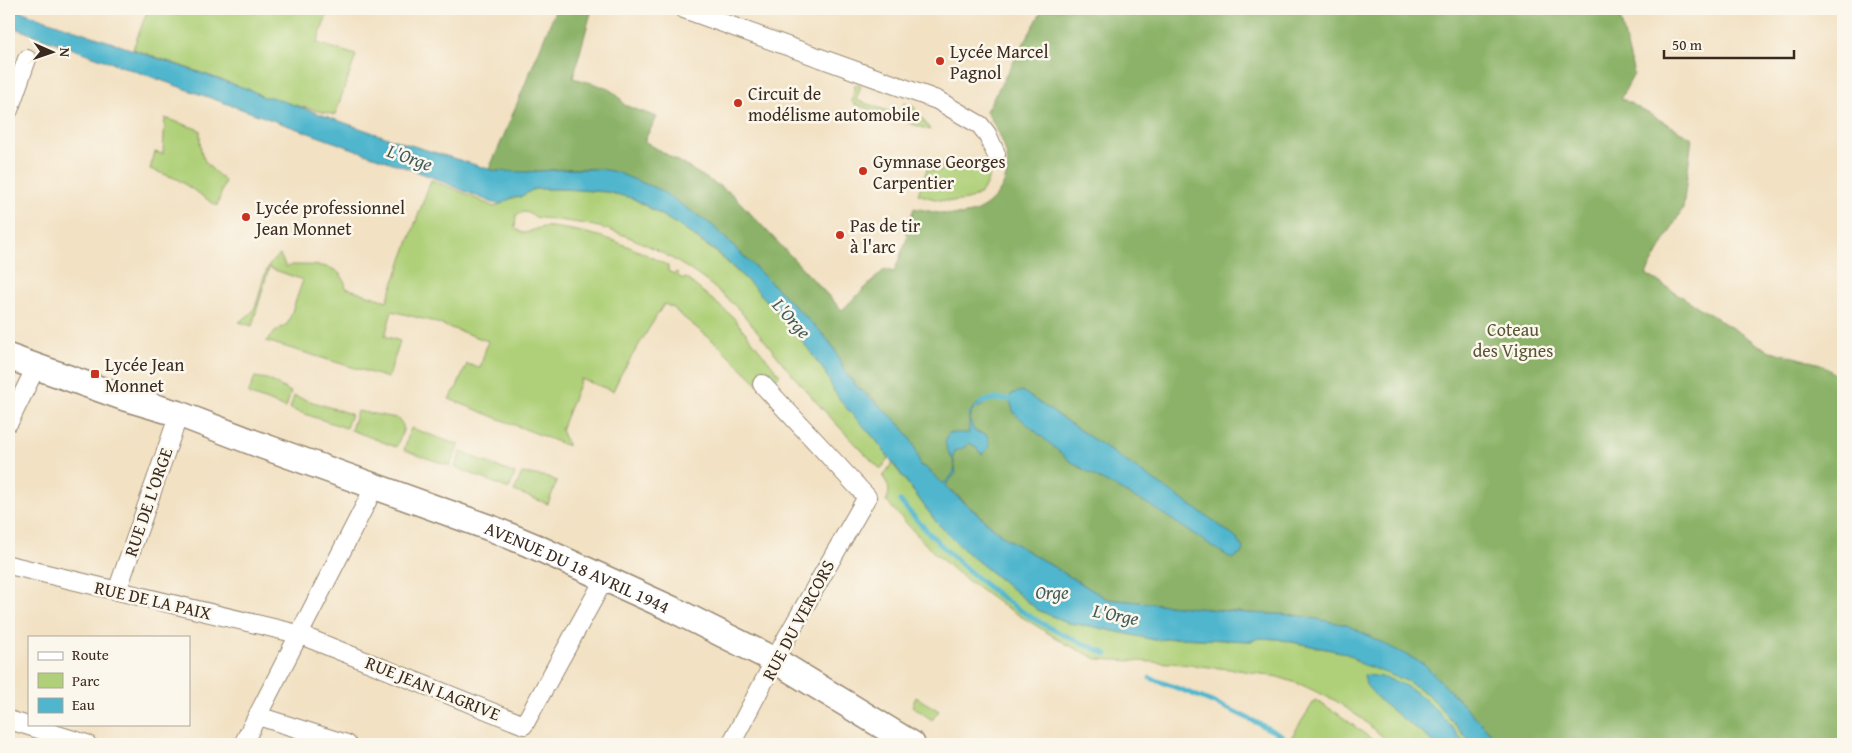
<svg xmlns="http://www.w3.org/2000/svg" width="1852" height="753" font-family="'Gentium Book Plus',serif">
  <rect width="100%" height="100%" fill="#fbf7ec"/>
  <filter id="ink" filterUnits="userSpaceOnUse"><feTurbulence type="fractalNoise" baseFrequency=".02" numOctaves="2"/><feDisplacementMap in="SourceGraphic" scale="10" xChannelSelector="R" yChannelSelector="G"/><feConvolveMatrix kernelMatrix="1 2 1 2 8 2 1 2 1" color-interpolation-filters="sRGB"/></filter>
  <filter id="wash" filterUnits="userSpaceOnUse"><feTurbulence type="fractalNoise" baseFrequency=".0096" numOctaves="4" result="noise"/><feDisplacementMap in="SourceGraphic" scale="20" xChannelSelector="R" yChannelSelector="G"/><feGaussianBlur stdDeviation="1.12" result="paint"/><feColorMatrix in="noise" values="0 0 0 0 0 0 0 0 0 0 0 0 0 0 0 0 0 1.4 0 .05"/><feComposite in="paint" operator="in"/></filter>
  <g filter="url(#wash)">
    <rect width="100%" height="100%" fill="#f2e1c3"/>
    <path fill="#afd078" stroke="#757d4b" d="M 148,9 L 329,9 L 317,43 L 356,55 L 335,115 L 263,97 L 253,91 L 133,49 Z
      M 855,84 L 861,86 L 856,100 L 899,115 L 905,102 L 899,120 L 854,104 L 852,101 Z
      M 913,106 L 929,128 L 930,130 L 906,122 L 911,107 Z
      M 165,118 L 200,130 C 200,161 203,161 225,181 L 217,206 L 177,179 L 150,169 L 155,152 L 163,154 Z
      M 984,161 L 988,161 C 992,167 990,174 988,180 C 979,210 940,202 918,194 L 927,169 L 934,171 L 935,169 L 940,171 L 942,167 L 938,165 C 957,157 963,173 984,161 Z
      M 431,180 L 464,193 L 494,207 L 512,198 L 520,197 L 533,189 L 565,189 L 607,192 L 632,198 L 678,225 L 717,253 L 755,288 L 798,335 L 825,372 L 834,391 L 843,404 L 876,440 L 889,458 L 881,469 L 875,464 C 851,439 826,414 803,387 C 781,363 762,335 740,311 C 706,276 656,245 609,230 C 585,222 560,221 535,217 L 532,214 L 524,212 L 516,215 L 515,228 C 525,237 528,231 539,228 C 545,226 552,227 558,228 C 600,233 632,246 668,266 L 668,271 L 674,274 L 677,272 L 678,276 L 683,279 L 686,278 L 732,316 L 780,375 L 770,384 L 757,383 L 717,344 L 678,313 L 674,308 L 664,304 L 621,374 L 613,391 L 581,379 L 561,430 L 568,446 L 449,399 L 457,387 L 467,364 L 480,368 L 488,341 L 431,321 L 392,311 L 385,336 L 400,341 L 388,378 L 266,341 L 275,332 L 288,323 L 303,280 L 269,268 L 252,326 L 239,322 C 244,318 252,314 254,309 C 263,291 261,266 280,255 L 286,267 L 292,265 C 312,266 343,261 346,288 L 387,301 Z
      M 255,377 L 267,379 L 291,392 L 286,408 L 248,394 Z
      M 294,396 L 351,414 L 346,428 L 290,409 Z
      M 357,411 L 397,418 L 403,425 L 403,431 L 396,447 L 351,430 Z
      M 411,428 L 459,445 L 450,466 L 404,450 Z
      M 461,452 L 515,474 L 509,489 L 455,467 Z
      M 892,463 L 937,523 L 965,551 L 1038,610 L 1068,623 L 1090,626 L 1155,640 L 1178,638 L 1251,641 L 1259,638 L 1277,639 L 1341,652 L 1352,656 L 1356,661 L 1407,681 L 1430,696 L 1472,744 L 1466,744 L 1452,728 L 1426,736 L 1436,744 L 1391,744 L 1362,719 L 1336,701 L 1302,685 L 1278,677 L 1239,670 L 1171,663 L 1097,659 L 1066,644 L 999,603 L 956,572 L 929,548 L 886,501 C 891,492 889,485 883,477 Z
      M 522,473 L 548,477 L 557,481 L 548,504 L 514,491 Z
      M 916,697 L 939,711 L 932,720 L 912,706 Z
      M 1315,700 L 1337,713 L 1378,744 L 1287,744 Z"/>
    <path fill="#8bb268" stroke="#636e43" d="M 556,9 L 592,9 L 573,78 C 590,83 616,86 624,105 L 657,117 L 644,141 L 731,193 L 842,310 L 885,269 L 894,272 L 908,236 L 905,233 L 914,208 C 931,211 953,218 971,213 C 996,206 1013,178 1006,153 C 1003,139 994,124 986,111 L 1043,9 L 1618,9 L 1634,74 L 1621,98 L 1692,138 L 1683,208 L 1646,274 L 1767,350 L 1821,364 L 1843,380 L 1843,744 L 1501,744 L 1424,664 L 1296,615 L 1247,613 L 1107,599 L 1004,537 L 925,467 L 920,466 L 904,429 L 871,397 L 860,389 L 847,375 L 832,345 L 821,332 L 712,225 L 616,172 C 600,169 583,168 566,169 C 541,170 513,177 489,169 L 502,140 Z"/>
    <path fill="#4fb6cd" stroke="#457076" d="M 9,9 L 14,9 L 253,91 L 263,97 L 271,97 L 391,139 L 495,171 L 526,172 L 568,169 L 601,169 L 616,172 L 660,190 L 712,225 L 821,332 C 825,337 830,342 833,347 C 839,357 842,369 849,378 C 875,408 913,421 920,466 L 925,467 L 943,484 C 973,461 934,453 949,433 L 969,433 L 969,413 L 975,406 L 984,400 L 985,404 L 972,411 L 970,420 L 974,431 L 987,435 L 990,447 L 982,454 L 979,452 L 976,447 L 969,443 L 963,448 L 955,451 L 953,457 L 956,473 L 945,486 L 1004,537 L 1107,599 L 1247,613 L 1296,615 L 1347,625 L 1424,664 L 1501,744 L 1472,744 L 1430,696 L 1407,681 L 1359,663 L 1352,656 L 1341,652 L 1277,639 L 1259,638 L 1251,641 L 1178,638 L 1155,640 L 1090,626 L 1068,623 L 1038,610 L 965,551 L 937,523 L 876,440 L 843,404 L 834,391 L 825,372 L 798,335 L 755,288 L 717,252 L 678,225 L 648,207 L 632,198 L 607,192 L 565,189 L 534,189 L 520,197 L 512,198 L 501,204 L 493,203 L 429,176 L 9,26 Z
      M 1022,391 L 1214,521 L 1237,539 L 1243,548 L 1241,554 L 1232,559 L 1149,505 L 1098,478 L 1070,461 L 1014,413 L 1010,401 L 1011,394 Z
      M 1364,675 C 1413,677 1437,710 1466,744 L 1436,744 L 1381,702 L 1366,685 Z"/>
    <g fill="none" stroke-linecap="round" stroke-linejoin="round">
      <path stroke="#4fb6cd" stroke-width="5" d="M 981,403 C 989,398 1007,398 1016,401
        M 900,501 C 944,552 997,602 1058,632 C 1074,640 1091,647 1107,654
        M 1150,678 C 1189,692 1228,707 1265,727 C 1276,733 1282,733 1290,744"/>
    </g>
  </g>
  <g filter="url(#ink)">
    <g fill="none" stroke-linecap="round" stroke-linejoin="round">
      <defs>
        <path id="street" d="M 684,9 L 937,100 L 980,125 L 987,134 L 996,154
          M 9,110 L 27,59
          M 9,422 L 36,367
          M 9,565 L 298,634 L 524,725 L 605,578
          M 117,591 L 179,414
          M 258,716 L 347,744
          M 9,720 L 87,744
          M 243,744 L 375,486
          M 731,744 L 787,637 L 867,497 L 762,384"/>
        <g id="secondary">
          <path id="s1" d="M 9,357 L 125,398 L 179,414 L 260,445 L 493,529 L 536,547 L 672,609 L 776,661 L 912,744"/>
        </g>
      </defs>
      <use href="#street" stroke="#968670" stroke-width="20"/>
      <use href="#secondary" stroke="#968670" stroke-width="28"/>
      <use href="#street" stroke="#fff" stroke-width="18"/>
      <use href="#secondary" stroke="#fff" stroke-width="25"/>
    </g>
  </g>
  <g fill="#c8321e" stroke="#fbf7ec" stroke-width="2">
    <circle cx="940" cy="61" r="5"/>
    <circle cx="738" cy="103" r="5"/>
    <circle cx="863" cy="171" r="5"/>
    <circle cx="246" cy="217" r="5"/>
    <circle cx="840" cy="235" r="5"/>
    <rect x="90" y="369" width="10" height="10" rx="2.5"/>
  </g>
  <g text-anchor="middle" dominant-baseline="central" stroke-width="5" stroke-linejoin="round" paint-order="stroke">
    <g font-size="18" fill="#3b2a1e" stroke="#fbf7ec" text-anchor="start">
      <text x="950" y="51">Lycée Marcel<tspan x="950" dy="21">Pagnol</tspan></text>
      <text x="748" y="93">Circuit de<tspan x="748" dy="21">modélisme automobile</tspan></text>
      <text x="873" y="161">Gymnase Georges<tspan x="873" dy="21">Carpentier</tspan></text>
      <text x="256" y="207">Lycée professionnel<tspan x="256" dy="21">Jean Monnet</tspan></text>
      <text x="850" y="225">Pas de tir<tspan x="850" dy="21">à l'arc</tspan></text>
      <text x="105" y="364">Lycée Jean<tspan x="105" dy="21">Monnet</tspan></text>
    </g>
    <g font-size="18" fill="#585434" stroke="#fbf7ec">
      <text x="1513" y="329">Coteau<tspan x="1513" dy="21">des Vignes</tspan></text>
    </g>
    <g font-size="18" fill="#3b2a1e" stroke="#fbf7ec">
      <text transform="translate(148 502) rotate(-71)">RUE DE L'ORGE</text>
      <text stroke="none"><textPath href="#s1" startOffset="606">AVENUE DU 18 AVRIL 1944</textPath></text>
      <text transform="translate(153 600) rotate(13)">RUE DE LA PAIX</text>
      <text transform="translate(798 620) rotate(-62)">RUE DU VERCORS</text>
      <text transform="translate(433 688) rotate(22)">RUE JEAN LAGRIVE</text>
    </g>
    <g font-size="19" font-style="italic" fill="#425b5b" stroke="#fbf7ec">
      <text transform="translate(410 157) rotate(19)">L'Orge</text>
      <text transform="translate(792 318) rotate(48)">L'Orge</text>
      <text x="1052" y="592">Orge</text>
      <text transform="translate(1116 614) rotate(11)">L'Orge</text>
    </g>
  </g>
  <rect width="1852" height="753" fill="none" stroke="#fbf7ec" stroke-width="30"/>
  <rect x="28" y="636" width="162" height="90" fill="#fbf7ec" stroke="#aea59a"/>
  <rect x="38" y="652" width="25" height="8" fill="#ffffff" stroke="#aea59a"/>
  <text x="72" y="660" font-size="15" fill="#3b2a1e">Route</text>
  <rect x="38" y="673" width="25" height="15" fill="#afd078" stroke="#aea59a"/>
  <text x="72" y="686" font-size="15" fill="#3b2a1e">Parc</text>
  <rect x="38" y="698" width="25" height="15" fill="#4fb6cd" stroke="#aea59a"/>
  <text x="72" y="710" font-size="15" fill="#3b2a1e">Eau</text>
  <g transform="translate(52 52) rotate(92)" stroke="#fbf7ec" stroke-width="4" paint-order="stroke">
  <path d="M0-4L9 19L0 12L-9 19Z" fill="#3b2a1e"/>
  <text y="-8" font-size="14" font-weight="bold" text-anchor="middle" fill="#3b2a1e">N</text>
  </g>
  <path d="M1664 50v8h130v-8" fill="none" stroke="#3b2a1e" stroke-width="2.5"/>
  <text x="1672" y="50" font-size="15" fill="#3b2a1e" stroke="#fbf7ec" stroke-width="4" paint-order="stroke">50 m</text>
</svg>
